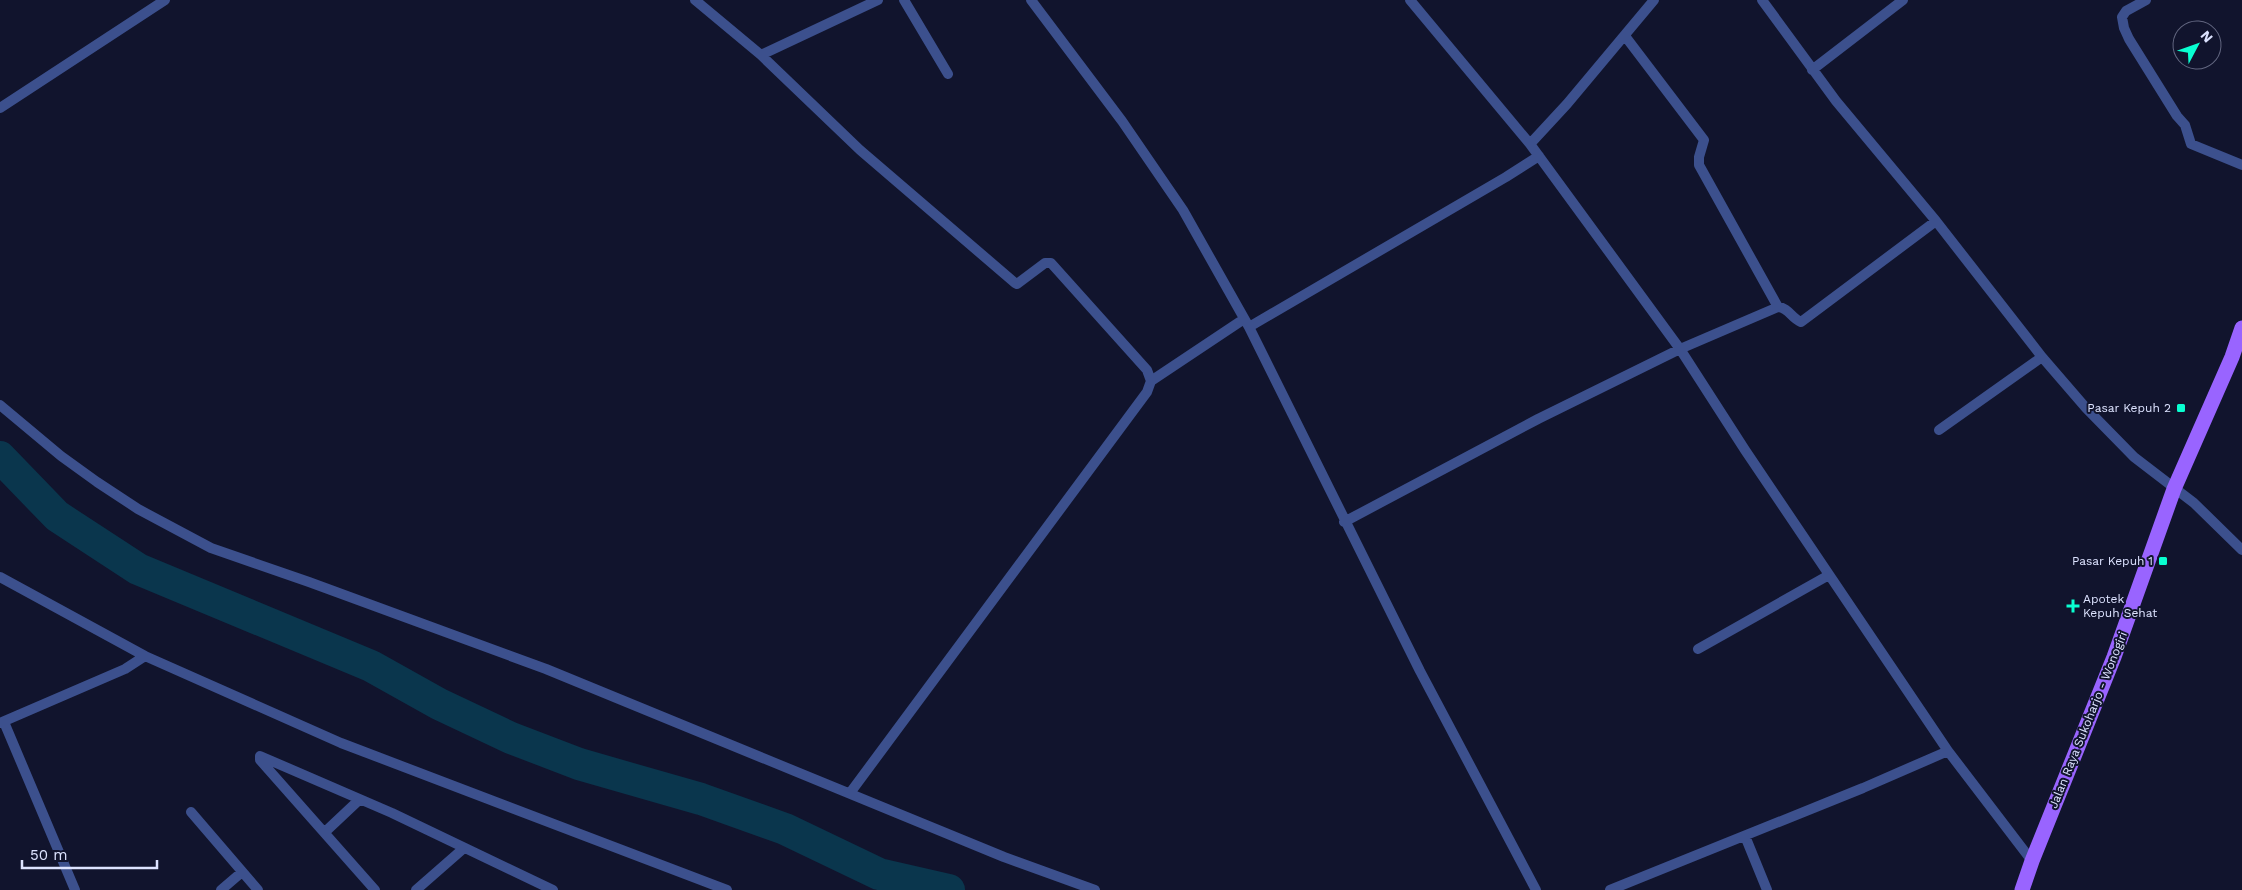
<svg xmlns="http://www.w3.org/2000/svg" width="2242" height="890" font-family="'Work Sans',sans-serif">
  <rect width="100%" height="100%" fill="#11142d"/>
  <g fill="none" stroke-linecap="round" stroke-linejoin="round">
    <path stroke="#0a364d" stroke-width="32" d="M 0,457 L 57,516 L 138,569 L 371,666 L 439,704 L 511,738 L 579,764 L 701,799 L 785,829 L 879,874 L 949,890"/>
    <path stroke="#3c508d" stroke-width="10" d="M 695,0 L 761,55 L 878,0
      M 904,0 L 948,74
      M 1031,0 L 1122,121 L 1183,210 L 1249,327 L 1420,671 L 1536,890
      M 1410,0 L 1530,144 L 1680,349 L 1745,450 L 1948,751 L 2032,861
      M 1762,0 L 1836,101 L 1936,221 L 2042,357 L 2086,408 L 2134,457 L 2194,503 L 2242,550
      M 2146,0 L 2126,11 L 2122,17 L 2124,28 L 2129,39 L 2177,116 L 2185,125 L 2191,144 L 2242,165
      M 1625,36 L 1704,140 L 1699,157 L 1699,165 L 1778,307
      M 761,55 L 860,150 L 1015,283 L 1017,284 L 1045,263 L 1051,263 L 1147,370 L 1151,381 L 1147,392 L 850,793
      M 1812,70 L 1903,0
      M 0,108 L 165,0
      M 1530,144 L 1567,104 L 1654,0
      M 1249,327 L 1506,177 L 1539,156
      M 1151,381 L 1244,319
      M 0,405 L 61,456 L 97,482 L 138,509 L 211,548 L 309,582 L 546,669 L 1004,857 L 1095,890
      M 1939,430 L 2042,357
      M 1344,522 L 1538,419 L 1680,349 L 1778,307 C 1789,308 1791,318 1801,322 L 1936,221
      M 0,577 L 145,656 L 341,743 L 727,890
      M 1698,649 L 1829,575
      M 4,722 L 75,890
      M 0,723 L 125,669 L 145,656
      M 191,812 L 258,890
      M 325,832 L 359,800
      M 1745,836 L 1767,890
      M 221,890 L 242,872
      M 375,890 L 260,760 L 260,756 L 392,813 L 553,890
      M 416,890 L 464,848
      M 1610,890 L 1863,788 L 1948,751"/>
    <path stroke="#9964ff" stroke-width="15" d="M 2022,890 L 2032,861 L 2114,657 L 2174,489 L 2232,357 L 2242,328"/>
  </g>
  <g fill="#09ffd1" stroke="#11142d" stroke-width="2">
    <rect x="2176" y="403" width="10" height="10" rx="2.5"/>
    <rect x="2158" y="556" width="10" height="10" rx="2.5"/>
    <path d="M2070.5 598.5h5v5h5v5h-5v5h-5v-5h-5v-5h5z"/>
  </g>
  <g text-anchor="middle" dominant-baseline="central" stroke-width="4" stroke-linejoin="round" paint-order="stroke">
    <g font-size="12" fill="#dde3ff" stroke="#11142d" text-anchor="end">
      <text x="2171" y="408">Pasar Kepuh 2</text>
      <text x="2153" y="561">Pasar Kepuh 1</text>
      <text x="2083" y="599" text-anchor="start">Apotek<tspan x="2083" dy="14">Kepuh Sehat</tspan></text>
    </g>
    <g font-size="12" fill="#dde3ff" stroke="#11142d">
      <text transform="translate(2088 720) rotate(-68)">Jalan Raya Sukoharjo - Wonogiri</text>
    </g>
  </g>
  <g transform="translate(2197 45) rotate(49)"><circle r="24" fill="#11142d" stroke="#636781"/>
  <path d="M0-4L9 19L0 12L-9 19Z" fill="#09ffd1"/>
  <text y="-8" font-size="14" font-weight="bold" text-anchor="middle" fill="#dde3ff">N</text>
  </g>
  <path d="M22 860v8h135v-8" fill="none" stroke="#dde3ff" stroke-width="2.5"/>
  <text x="30" y="860" font-size="15" fill="#dde3ff" stroke="#11142d" stroke-width="4" paint-order="stroke">50 m</text>
</svg>
